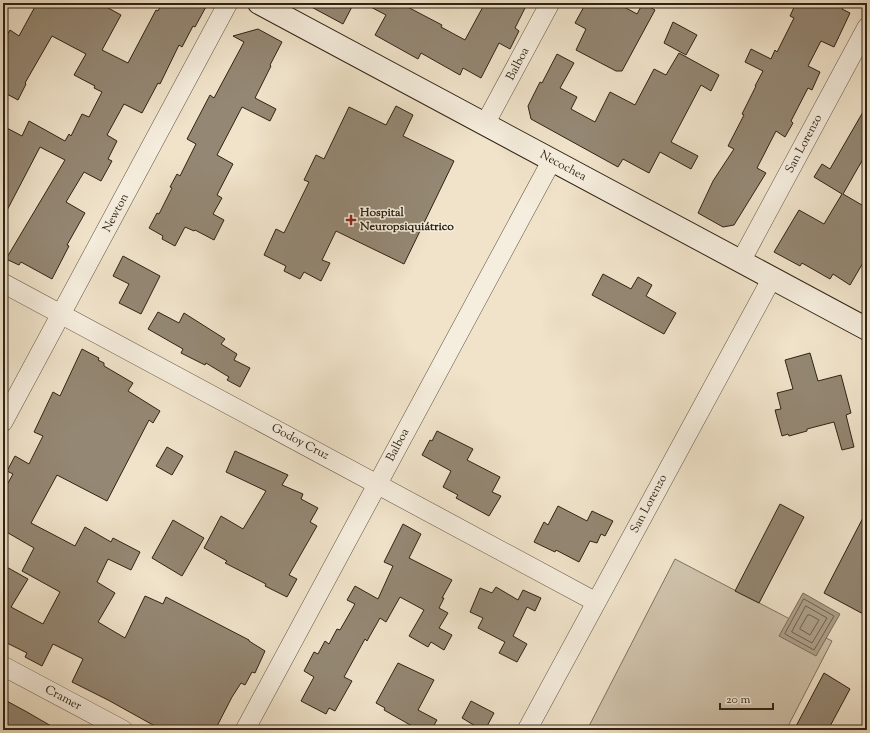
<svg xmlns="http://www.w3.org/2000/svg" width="870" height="733" font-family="'Sorts Mill Goudy',serif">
  <rect width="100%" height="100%" fill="#f0e3ca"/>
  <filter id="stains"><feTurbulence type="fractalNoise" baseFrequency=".005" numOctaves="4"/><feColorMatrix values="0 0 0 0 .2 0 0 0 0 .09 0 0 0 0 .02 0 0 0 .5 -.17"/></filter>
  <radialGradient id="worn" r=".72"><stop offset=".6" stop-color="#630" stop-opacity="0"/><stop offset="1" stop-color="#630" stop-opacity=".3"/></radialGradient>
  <path fill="#cfc2ab" stroke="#807260" d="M 675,559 L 832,641 L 786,730 L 587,730 Z"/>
  <path fill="#afa28c" stroke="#7c6f5c" d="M 803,593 L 840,614 L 816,656 L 779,636 Z"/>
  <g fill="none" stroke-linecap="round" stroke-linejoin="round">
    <path stroke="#706250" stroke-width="1" d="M 804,599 L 834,616 L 814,650 L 785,634 Z
      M 806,606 L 827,618 L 812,643 L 792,632 Z
      M 808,615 L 810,615 L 819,620 L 810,635 L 800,629 Z"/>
  </g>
  <path fill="#948773" stroke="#302314" d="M 37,3 L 99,3 L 121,15 L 102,50 L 128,63 L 156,10 L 158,11 L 162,3 L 208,3 L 195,27 L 193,26 L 182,47 L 179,45 L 160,84 L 158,83 L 142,113 L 124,104 L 107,135 L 117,141 L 108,159 L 112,161 L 101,181 L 84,172 L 66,202 L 85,213 L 67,245 L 69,246 L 52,279 L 21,262 L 19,265 L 6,259 L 65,160 L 40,147 L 3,218 L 3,126 L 22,136 L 29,121 L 65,141 L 69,134 L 71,136 L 82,114 L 89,117 L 102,92 L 94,88 L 95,86 L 74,75 L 86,54 L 52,36 L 25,83 L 26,84 L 18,100 L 3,92 L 3,42 L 10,30 L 19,36 Z
    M 304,3 L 354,3 L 343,24 Z
    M 363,3 L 400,3 L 442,25 L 441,27 L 465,40 L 485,3 L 515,3 L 525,8 L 515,28 L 519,31 L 510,49 L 499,43 L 481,78 L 463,68 L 460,75 L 421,53 L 418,59 L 375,35 L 386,15 Z
    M 586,3 L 617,3 L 637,14 L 643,3 L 655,10 L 622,71 L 616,71 L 576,50 L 586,29 L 575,23 Z
    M 796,3 L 845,3 L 842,9 L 850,13 L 834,47 L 821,41 L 808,66 L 820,72 L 812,90 L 808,88 L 791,121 L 793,123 L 785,137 L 776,131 L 757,168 L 766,173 L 734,225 L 723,227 L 698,213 L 713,181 L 734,149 L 728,146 L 744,115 L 742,114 L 756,86 L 755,86 L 763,71 L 745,62 L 751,49 L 771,59 L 775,50 L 777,52 L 794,18 L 790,16 Z
    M 673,22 L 697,35 L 686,55 L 664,43 Z
    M 258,29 L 282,42 L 270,65 L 271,66 L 255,98 L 276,109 L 270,121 L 242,107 L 217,155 L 233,164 L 217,195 L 222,198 L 213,214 L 224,220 L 214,240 L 195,230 L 194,231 L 185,227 L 175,246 L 162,239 L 163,236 L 149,228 L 157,213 L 159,214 L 172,188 L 170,187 L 177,174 L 180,176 L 196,144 L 187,139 L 210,95 L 214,98 L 244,42 L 233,36 Z
    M 679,53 L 719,75 L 711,91 L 701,85 L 671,142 L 698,156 L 691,169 L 660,152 L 649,173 L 623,159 L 618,167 L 531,119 L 528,106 L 540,82 L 542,83 L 557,54 L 574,63 L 560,88 L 577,97 L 571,109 L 595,122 L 610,92 L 635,105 L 654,69 L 666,75 Z
    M 867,105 L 867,152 L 843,194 L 867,208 L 867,256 L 850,285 L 833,274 L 830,279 L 802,263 L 800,266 L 774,252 L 799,210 L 824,224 L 842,194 L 814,177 L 822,164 L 830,169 Z
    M 396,106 L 413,115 L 403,136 L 454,161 L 404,264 L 336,231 L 322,260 L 330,263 L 321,281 L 304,272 L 300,279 L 284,271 L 286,266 L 264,255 L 276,229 L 284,233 L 309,182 L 304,180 L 316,155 L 324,159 L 349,107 L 386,125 Z
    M 123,256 L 160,276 L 141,314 L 119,303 L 129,284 L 113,276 Z
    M 603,274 L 631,289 L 638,277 L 652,285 L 646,296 L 676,313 L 664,334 L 592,295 Z
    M 158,312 L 179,323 L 184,313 L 225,339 L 221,344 L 237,354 L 234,360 L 250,368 L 240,387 L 227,380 L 229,377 L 206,363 L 205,365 L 181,353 L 183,349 L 148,329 Z
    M 82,349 L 99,358 L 98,360 L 104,363 L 104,366 L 133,383 L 128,391 L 160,411 L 153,423 L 149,420 L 107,501 L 57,475 L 31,523 L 75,546 L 85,527 L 111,542 L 113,538 L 140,552 L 131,570 L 108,559 L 97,582 L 115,593 L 98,622 L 125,638 L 145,596 L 163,604 L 166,597 L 249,640 L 249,641 L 265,651 L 255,673 L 252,672 L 245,685 L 241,683 L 232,697 L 215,730 L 162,730 L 108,700 L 72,682 L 83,659 L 53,644 L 42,666 L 25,657 L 27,653 L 3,641 L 3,565 L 28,579 L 11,607 L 43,624 L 60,592 L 22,571 L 34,548 L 3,530 L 3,492 L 13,474 L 7,471 L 15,456 L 29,464 L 43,436 L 34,432 L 53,392 L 60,396 Z
    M 810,353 L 818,381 L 841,375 L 851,413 L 846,415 L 854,447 L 842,450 L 834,422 L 807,429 L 807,431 L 789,436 L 788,434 L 782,436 L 775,410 L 781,409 L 777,393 L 793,389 L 785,360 Z
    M 437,431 L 473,449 L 467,460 L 500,477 L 492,492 L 501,496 L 489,516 L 456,498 L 458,495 L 443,487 L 451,471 L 422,455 L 430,440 L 432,441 Z
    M 167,447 L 183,456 L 172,475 L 156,466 Z
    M 235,451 L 288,475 L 282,485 L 303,494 L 301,499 L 318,508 L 310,522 L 317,526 L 289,575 L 297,579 L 287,597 L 265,586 L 266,584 L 225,563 L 227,561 L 204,548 L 221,516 L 243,529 L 266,491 L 226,472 Z
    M 780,504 L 804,517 L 759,603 L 735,591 Z
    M 558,506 L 587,521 L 592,511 L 613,521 L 605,536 L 601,534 L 597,543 L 590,541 L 579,562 L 556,550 L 555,552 L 534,542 L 544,522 L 548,525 Z
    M 867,510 L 867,616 L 824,593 Z
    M 173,520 L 204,538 L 182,576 L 152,558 Z
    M 403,524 L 421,534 L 409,558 L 452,580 L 442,598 L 444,598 L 439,608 L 448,613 L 439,628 L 452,635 L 444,650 L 431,642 L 428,647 L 409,636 L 424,610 L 400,597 L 386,622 L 380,618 L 367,641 L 365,639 L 344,677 L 352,681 L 335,711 L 329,708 L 326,714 L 301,701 L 314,677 L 304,671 L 314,652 L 318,654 L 325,641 L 329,644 L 337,629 L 340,630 L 355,604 L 347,600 L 355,586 L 378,599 L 393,566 L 384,562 Z
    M 496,587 L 518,600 L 523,590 L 541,598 L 535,611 L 527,607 L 513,636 L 527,644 L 517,662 L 499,653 L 505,642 L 478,628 L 483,618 L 470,612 L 480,588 L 492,593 Z
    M 398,663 L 434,680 L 418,710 L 437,720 L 431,730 L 419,730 L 384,710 L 385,708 L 376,703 Z
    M 824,673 L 850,689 L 828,730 L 794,730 Z
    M 3,699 L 27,712 L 58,730 L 3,730 Z
    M 471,701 L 494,713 L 485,730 L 482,730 L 462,718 Z"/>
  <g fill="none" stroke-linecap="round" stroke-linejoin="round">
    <defs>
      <path id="minor" d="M 485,124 L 550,3
        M 741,261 L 867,27
        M 3,283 L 596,602
        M 3,422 L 228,3
        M 3,666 L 123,730
        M 245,730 L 552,160
        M 527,730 L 772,278"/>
      <path id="secondary" d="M 259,3 L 867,329"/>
    </defs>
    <use href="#minor" stroke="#605342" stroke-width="20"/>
    <use href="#secondary" stroke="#302314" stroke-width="24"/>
    <use href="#minor" stroke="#f5eddd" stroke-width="19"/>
    <use href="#secondary" stroke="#f5eddd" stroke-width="22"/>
  </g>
  <path fill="#8f2418" stroke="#f5eddd" stroke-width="1.5" d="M349 214h4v4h4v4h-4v4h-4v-4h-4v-4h4z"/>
  <g text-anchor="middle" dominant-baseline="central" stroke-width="3" stroke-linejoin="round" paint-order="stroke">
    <g font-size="12" fill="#302314" stroke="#f5eddd">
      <text transform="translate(518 64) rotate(-62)">Balboa</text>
      <text transform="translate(804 144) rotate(-62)">San Lorenzo</text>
      <text transform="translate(563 166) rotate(28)">Necochea</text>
      <text transform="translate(116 213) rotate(-62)">Newton</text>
      <text transform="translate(300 442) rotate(28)">Godoy Cruz</text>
      <text transform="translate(398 445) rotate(-62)">Balboa</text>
      <text transform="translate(649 504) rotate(-62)">San Lorenzo</text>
      <text transform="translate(63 698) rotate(28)">Cramer</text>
    </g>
    <g font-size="12" font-weight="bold" fill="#302314" stroke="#f5eddd" text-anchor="start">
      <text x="360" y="213">Hospital<tspan x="360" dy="14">Neuropsiquiátrico</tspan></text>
    </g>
  </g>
  <rect width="870" height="733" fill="none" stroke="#f0e3ca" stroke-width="16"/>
  <rect x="4" y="4" width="862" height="725" fill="none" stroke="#302314" stroke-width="2"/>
  <rect x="8" y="8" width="854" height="717" fill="none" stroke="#302314"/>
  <path d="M720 703v6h53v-6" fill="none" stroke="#302314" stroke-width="2"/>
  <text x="726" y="703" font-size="12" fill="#302314" stroke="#f5eddd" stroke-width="3" paint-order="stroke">20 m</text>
  <rect width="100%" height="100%" filter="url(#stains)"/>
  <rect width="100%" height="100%" fill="url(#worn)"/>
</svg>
